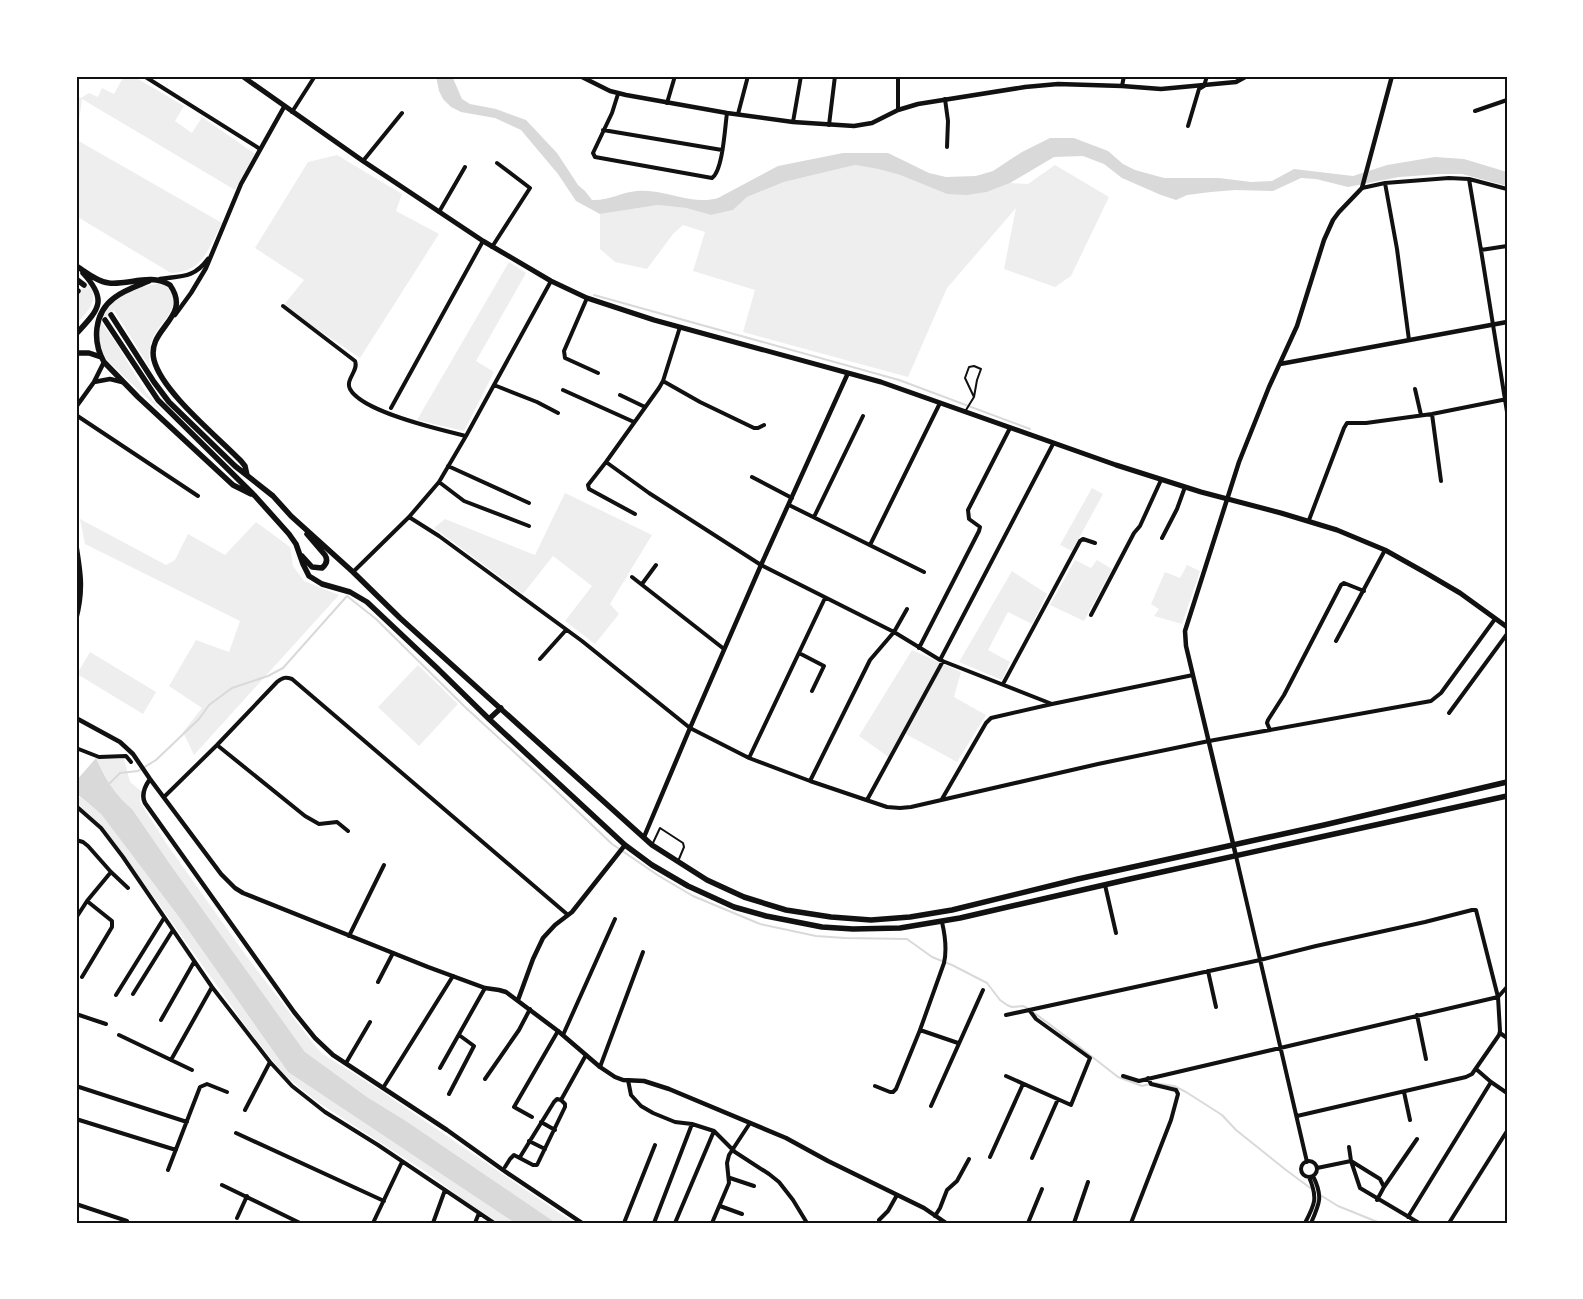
<svg xmlns="http://www.w3.org/2000/svg" width="1583" height="1299" font-family="'DM Sans',sans-serif">
  <rect width="100%" height="100%" fill="#fff"/>
  <path fill="#eee" d="M 124,76 L 133,76 L 184,106 L 175,121 L 192,133 L 202,117 L 255,154 L 235,190 L 82,99 L 78,129 L 76,128 L 76,95 L 81,98 L 89,93 L 98,97 L 102,88 L 114,94 Z
    M 77,140 L 222,223 C 208,248 204,272 171,273 L 76,216 Z
    M 337,155 L 402,194 L 396,211 L 439,234 L 360,358 L 283,306 L 304,280 L 255,248 L 308,162 Z
    M 855,165 L 878,169 L 900,175 L 947,194 L 987,192 L 1010,183 L 1028,184 L 1055,165 L 1109,197 L 1071,276 L 1055,287 L 1004,269 L 1016,208 L 947,288 L 908,377 L 743,332 L 755,290 L 693,271 L 705,232 L 683,225 L 673,234 L 647,269 L 615,262 L 600,249 L 600,214 L 658,205 L 686,208 L 711,215 L 733,210 L 747,197 L 784,182 Z
    M 509,262 L 526,273 L 476,361 L 494,372 L 464,431 L 417,420 Z
    M 89,283 C 99,303 89,309 76,324 L 76,294 Z
    M 157,284 C 164,284 167,285 170,291 C 182,309 158,323 152,340 C 148,349 149,358 150,368 L 114,310 L 101,322 L 116,343 L 145,391 L 167,417 L 108,361 C 102,353 100,346 99,336 C 97,303 130,287 157,284 Z
    M 1092,488 L 1103,494 L 1072,551 L 1060,545 Z
    M 565,493 L 652,535 L 610,604 L 619,614 L 595,644 L 565,621 L 592,586 L 553,556 L 523,594 L 434,528 L 445,519 L 535,555 Z
    M 80,519 L 166,565 L 175,560 L 188,534 L 225,555 L 256,522 L 290,547 L 293,566 L 304,581 L 339,595 L 194,755 L 183,732 L 202,708 L 169,686 L 196,640 L 229,652 L 240,621 L 85,544 Z
    M 1075,560 L 1091,568 L 1097,560 L 1112,569 L 1084,621 L 1050,605 Z
    M 1187,565 L 1200,571 L 1182,624 L 1154,616 L 1159,609 L 1151,604 L 1165,572 L 1180,578 Z
    M 1012,571 L 1047,594 L 1032,624 L 1008,612 L 988,650 L 1010,662 L 1002,680 L 959,662 Z
    M 912,650 L 961,672 L 954,697 L 986,715 L 957,762 L 904,733 L 890,758 L 859,736 Z
    M 90,652 L 156,692 L 143,714 L 77,674 Z
    M 418,665 L 458,704 L 419,746 L 378,707 Z
    M 96,758 L 124,759 L 130,782 L 141,791 L 140,802 L 166,843 L 247,957 L 316,1047 L 323,1054 L 384,1093 L 574,1223 L 556,1223 L 406,1121 L 367,1097 L 305,1052 L 172,867 L 132,809 C 116,796 104,776 96,758 Z
    M 80,797 L 101,814 L 179,917 L 288,1072 L 515,1223 L 499,1223 L 465,1201 L 426,1172 L 319,1103 L 285,1076 L 250,1032 L 156,900 L 108,835 L 76,803 L 76,801 Z"/>
  <path fill="#d9d9d9" d="M 436,76 L 452,76 L 462,99 L 470,104 L 496,109 L 526,120 L 557,153 L 578,185 L 585,191 L 592,200 C 608,201 622,192 637,191 C 664,188 692,206 718,198 L 778,166 L 843,153 L 888,153 L 929,173 L 946,177 L 976,176 L 993,171 L 1022,152 L 1050,138 L 1074,138 L 1108,151 L 1123,164 L 1135,170 L 1164,178 L 1219,178 L 1251,182 L 1272,181 L 1294,169 L 1353,176 L 1387,165 L 1435,157 L 1464,159 L 1507,172 L 1507,186 L 1462,174 L 1441,174 L 1399,177 L 1348,187 L 1316,179 L 1301,178 L 1273,191 L 1235,190 L 1211,192 L 1187,195 L 1176,200 L 1161,195 L 1122,178 L 1104,164 L 1083,156 L 1054,157 L 1010,183 L 987,192 L 967,195 L 947,194 L 900,175 L 878,169 L 855,165 L 784,182 L 747,197 L 733,210 L 711,215 L 686,208 L 658,205 L 600,214 L 576,201 L 558,174 L 521,130 L 495,118 L 461,112 L 451,107 L 443,99 L 439,91 Z
    M 96,758 C 104,777 116,796 132,809 L 172,867 L 305,1052 L 367,1097 L 406,1121 L 556,1223 L 515,1223 L 288,1072 L 179,917 L 101,814 L 76,793 L 76,781 Z"/>
  <g fill="none" stroke-linecap="round" stroke-linejoin="round">
    <path stroke="#d9d9d9" stroke-width="2" d="M 594,295 L 899,380 L 1030,429
      M 110,783 L 120,773 L 138,771 L 156,760 L 199,719 L 209,705 L 232,688 L 268,676 L 283,668 L 347,596 L 376,619 L 465,707 L 549,784 L 612,844 L 659,876 L 693,896 L 760,924 L 816,936 L 845,938 L 907,939 L 932,957 L 952,965 L 987,983 L 1000,1000 L 1007,1005 L 1012,1007 L 1023,1006 L 1029,1009
      M 1033,1012 L 1068,1038 L 1118,1077 L 1142,1086 L 1154,1083 L 1174,1086 L 1186,1092 L 1222,1115 L 1236,1130 L 1286,1170 L 1317,1193 L 1338,1206 L 1380,1223"/>
    <path stroke="#111" stroke-width="2" d="M 966,410 L 974,397 L 977,380 L 981,369 L 974,366 L 969,367 L 965,378 L 974,397
      M 652,845 L 660,828 L 683,843 L 684,847 L 679,859"/>
    <path stroke="#111" stroke-width="4" d="M 144,76 L 260,149
      M 898,76 L 898,110
      M 1122,86 L 1124,76
      M 618,94 L 612,113 L 593,153 L 595,157 L 712,178 C 723,171 725,126 727,113
      M 945,99 L 948,121 L 947,147
      M 667,103 L 675,76
      M 1475,111 L 1507,100
      M 292,112 L 315,76
      M 738,114 L 748,76
      M 793,122 L 801,76
      M 829,125 L 835,76
      M 1188,126 L 1199,89 L 1204,86 L 1207,76
      M 603,130 L 722,150
      M 363,161 L 402,113
      M 1469,179 L 1481,250 L 1507,412
      M 1385,183 L 1397,249 L 1409,340
      M 1362,188 L 1385,183 L 1449,178 L 1469,179 L 1507,189
      M 439,212 L 465,167
      M 492,247 L 530,188 L 497,163
      M 1481,250 L 1507,246
      M 587,298 L 564,351 L 565,358 L 598,373
      M 283,306 L 355,361 C 359,371 345,379 350,389 C 362,412 441,430 466,436
      M 663,381 L 700,402 L 754,428 L 758,428 L 764,425
      M 494,385 L 537,402 L 558,413
      M 1415,389 L 1421,415
      M 563,390 L 634,422
      M 620,395 L 645,407
      M 391,408 L 483,241
      M 1432,414 L 1441,481
      M 76,415 L 198,496
      M 606,462 L 649,493 L 761,565 L 894,632 L 940,660 L 1052,704
      M 448,466 L 529,503
      M 752,477 L 792,498
      M 439,482 L 464,501 L 529,526
      M 789,505 L 924,572
      M 635,514 L 589,489 L 588,485 L 606,462 L 659,388 L 663,381 L 680,327
      M 409,517 L 439,536 L 582,641 L 690,728 L 749,758 L 810,781 L 887,807 L 900,808 L 911,807 L 1098,764 L 1209,741 L 1431,701 L 1441,693 L 1495,619
      M 814,517 L 863,416
      M 1309,520 L 1344,428 L 1347,423 L 1366,423 L 1432,414 L 1507,399
      M 1162,538 L 1177,509 L 1185,487
      M 870,545 L 940,403
      M 353,572 L 409,517 L 439,482 L 466,436 L 551,281
      M 632,577 L 724,649
      M 642,584 L 656,565
      M 1091,615 L 1134,533 L 1140,526 L 1161,480
      M 1336,641 L 1385,550
      M 919,648 L 979,531 L 980,527 L 969,519 L 968,510 L 1010,428
      M 799,653 L 824,666 L 812,691
      M 540,659 L 566,630
      M 940,660 L 1053,444
      M 1003,684 L 1080,541 L 1083,539 L 1095,543
      M 1449,713 L 1507,634
      M 1270,730 L 1267,723 L 1268,720 L 1284,695 L 1341,585 L 1344,583 L 1364,591
      M 217,745 L 305,816 L 319,824 L 337,822 L 348,831
      M 76,748 L 99,757 L 126,756 L 131,762
      M 749,758 L 825,598
      M 810,781 L 870,660 L 894,632 L 907,609
      M 164,797 L 217,745 L 277,682 C 283,677 286,677 292,679 L 568,915
      M 942,799 L 986,723 L 991,718 L 1052,704 L 1193,675
      M 867,800 L 943,661
      M 76,806 L 101,828 L 123,857 L 212,987 L 270,1062 L 292,1086 L 325,1112 L 378,1145 L 494,1223
      M 76,840 L 83,842 L 88,846 L 111,872 L 128,888
      M 1236,856 L 1307,1162
      M 1105,885 L 1116,933
      M 76,918 L 87,901 L 111,872
      M 349,936 L 384,865
      M 1208,971 L 1216,1007
      M 82,977 L 112,927 L 112,921 L 87,901
      M 378,982 L 393,953
      M 133,994 L 173,930
      M 116,995 L 164,918
      M 1498,997 L 1507,987
      M 76,1014 L 106,1024
      M 1006,1015 L 1260,960 L 1316,946 L 1425,922 L 1472,910 L 1476,910 L 1498,997 L 1500,1031 L 1499,1035 L 1472,1074 L 1466,1077 L 1297,1116
      M 1417,1015 L 1426,1059
      M 161,1020 L 194,962
      M 920,1030 L 958,1043
      M 1500,1033 L 1507,1038
      M 119,1035 L 192,1070
      M 563,1035 L 615,919
      M 171,1060 L 212,987
      M 346,1063 L 370,1022
      M 600,1067 L 643,952
      M 440,1068 L 485,988
      M 1476,1069 L 1491,1082 L 1507,1093
      M 1006,1076 L 1071,1105 L 1090,1058 L 1036,1019 L 1030,1011
      M 1123,1076 L 1139,1081 L 1498,997
      M 485,1079 L 519,1030 L 530,1009
      M 628,1080 L 631,1095 L 641,1106 L 653,1113 L 675,1122 L 692,1124 L 714,1131 L 735,1152 L 769,1174 L 779,1182 L 793,1200 L 807,1223
      M 76,1086 L 187,1122
      M 875,1086 L 890,1092 L 893,1092 L 896,1089 L 920,1030 L 944,963 C 947,950 945,935 942,922
      M 383,1088 L 453,976
      M 1404,1092 L 1410,1120
      M 449,1094 L 474,1046 L 459,1035
      M 931,1106 L 983,990
      M 245,1110 L 270,1062
      M 532,1117 L 514,1107 L 558,1031
      M 76,1119 L 176,1150
      M 541,1122 L 555,1130
      M 236,1133 L 384,1201
      M 529,1141 L 545,1149
      M 1349,1147 L 1351,1161 L 1360,1188 L 1419,1223
      M 520,1157 L 554,1102 L 557,1099 L 561,1100
      M 990,1157 L 1023,1084
      M 1032,1158 L 1058,1099
      M1301 1169a8 8 0 1 1 16 0a8 8 0 1 1-16 0Z
      M 505,1167 L 510,1159 L 514,1155 L 533,1165 L 537,1165 L 565,1107 L 565,1104 L 561,1100 L 586,1055
      M 1317,1168 L 1351,1161 L 1380,1179 L 1384,1187
      M 168,1170 L 200,1087 L 207,1084 L 227,1092
      M 730,1178 L 754,1186
      M 222,1185 L 300,1223
      M 1377,1200 L 1384,1187 L 1417,1139
      M 76,1204 L 127,1221
      M 720,1206 L 742,1214
      M 935,1216 L 940,1208 L 947,1190 L 957,1181 L 969,1159
      M 1408,1217 L 1491,1082
      M 237,1218 L 247,1196
      M 879,1220 L 888,1211 L 897,1195
      M 373,1223 L 402,1162
      M 433,1223 L 445,1190
      M 475,1223 L 479,1213
      M 624,1223 L 655,1145
      M 654,1223 L 692,1124
      M 675,1223 L 714,1131
      M 712,1223 L 729,1183 L 727,1163 L 729,1155 L 750,1123
      M 1028,1223 L 1042,1189
      M 1074,1223 L 1088,1182
      M 1131,1223 L 1171,1120 L 1178,1094 L 1176,1090 L 1151,1084 L 1148,1078
      M 1305,1223 C 1315,1204 1318,1198 1309,1177
      M 1311,1223 C 1320,1203 1323,1196 1313,1176
      M 1449,1223 L 1507,1131"/>
    <path stroke="#111" stroke-width="4.5" d="M 580,76 L 610,91 L 626,95 L 727,113 L 793,122 L 854,126 L 872,123 L 898,110 L 918,104 L 1025,87 L 1058,84 L 1122,86 L 1161,89 L 1236,82 L 1247,76
      M 160,279 C 182,276 194,278 208,259
      M 175,315 L 191,293 L 206,268 L 241,184 L 284,107
      M 1280,364 L 1507,322
      M 94,382 L 110,379 L 122,382
      M 76,407 L 94,382 L 104,362
      M 76,543 C 81,573 84,590 76,620
      M 76,718 L 120,742 L 133,754 L 150,779 L 221,874 L 235,888 L 243,893 L 428,967 L 485,988 L 499,990 L 506,992 L 558,1031 L 600,1067 L 615,1077 L 623,1080 L 644,1081 L 669,1089 L 786,1138 L 828,1161 L 924,1208 L 946,1223
      M 150,779 C 145,786 141,795 145,803 L 294,1012 L 315,1038 L 333,1055 L 447,1130 L 503,1170 L 582,1223
      M 644,837 L 690,728 L 761,565 L 848,373
      M 1236,856 L 1186,646 L 1185,631 L 1239,462 L 1269,387 L 1297,326 L 1324,240 L 1333,220 L 1339,212 L 1362,188 L 1363,184 L 1392,76
      M 518,1000 L 533,959 L 543,938 L 555,925 L 572,912 L 625,845"/>
    <path stroke="#111" stroke-width="5" d="M 242,76 L 363,161 L 483,241 L 551,281 L 587,298 L 654,320 L 881,382 L 1116,465 L 1201,492 L 1281,513 L 1337,530 L 1385,550 L 1426,573 L 1460,593 L 1507,627"/>
    <path stroke="#111" stroke-width="5.5" d="M 78,267 C 87,273 98,282 109,283 C 129,285 151,273 170,285 C 193,318 146,328 154,360 C 162,392 217,436 241,461 L 245,466 L 247,475
      M 76,279 L 84,285
      M 149,281 C 137,286 124,290 114,298 C 94,313 92,341 104,362 L 138,397 L 233,485 L 251,494
      M 76,290 L 78,291
      M 111,315 L 154,382 L 169,402 L 235,466 L 273,496 L 291,516 L 353,572 L 400,618 L 652,845 L 707,880 L 744,897 L 786,910 L 831,917 L 871,920 L 910,917 L 952,910 L 1078,879 L 1324,825 L 1507,782
      M 105,320 L 158,400 L 255,496 L 289,534 L 296,544 L 303,564 L 309,576 L 322,584 L 350,592 L 367,602 L 437,668 L 489,719 L 625,845 L 652,865 L 688,886 L 734,907 L 766,916 L 822,927 L 853,929 L 900,928 L 960,918 L 1130,879 L 1507,796
      M 76,334 C 98,310 109,301 83,273
      M 76,353 L 89,353 L 101,357
      M 302,556 L 312,567 L 322,568 C 327,564 328,560 325,555 L 307,534
      M 489,719 L 501,708"/>
  </g>
  <rect width="1583" height="1299" fill="none" stroke="#ffffff" stroke-width="155"/>
  <rect x="78" y="78" width="1428" height="1144" fill="none" stroke="#111" stroke-width="2"/>
</svg>
